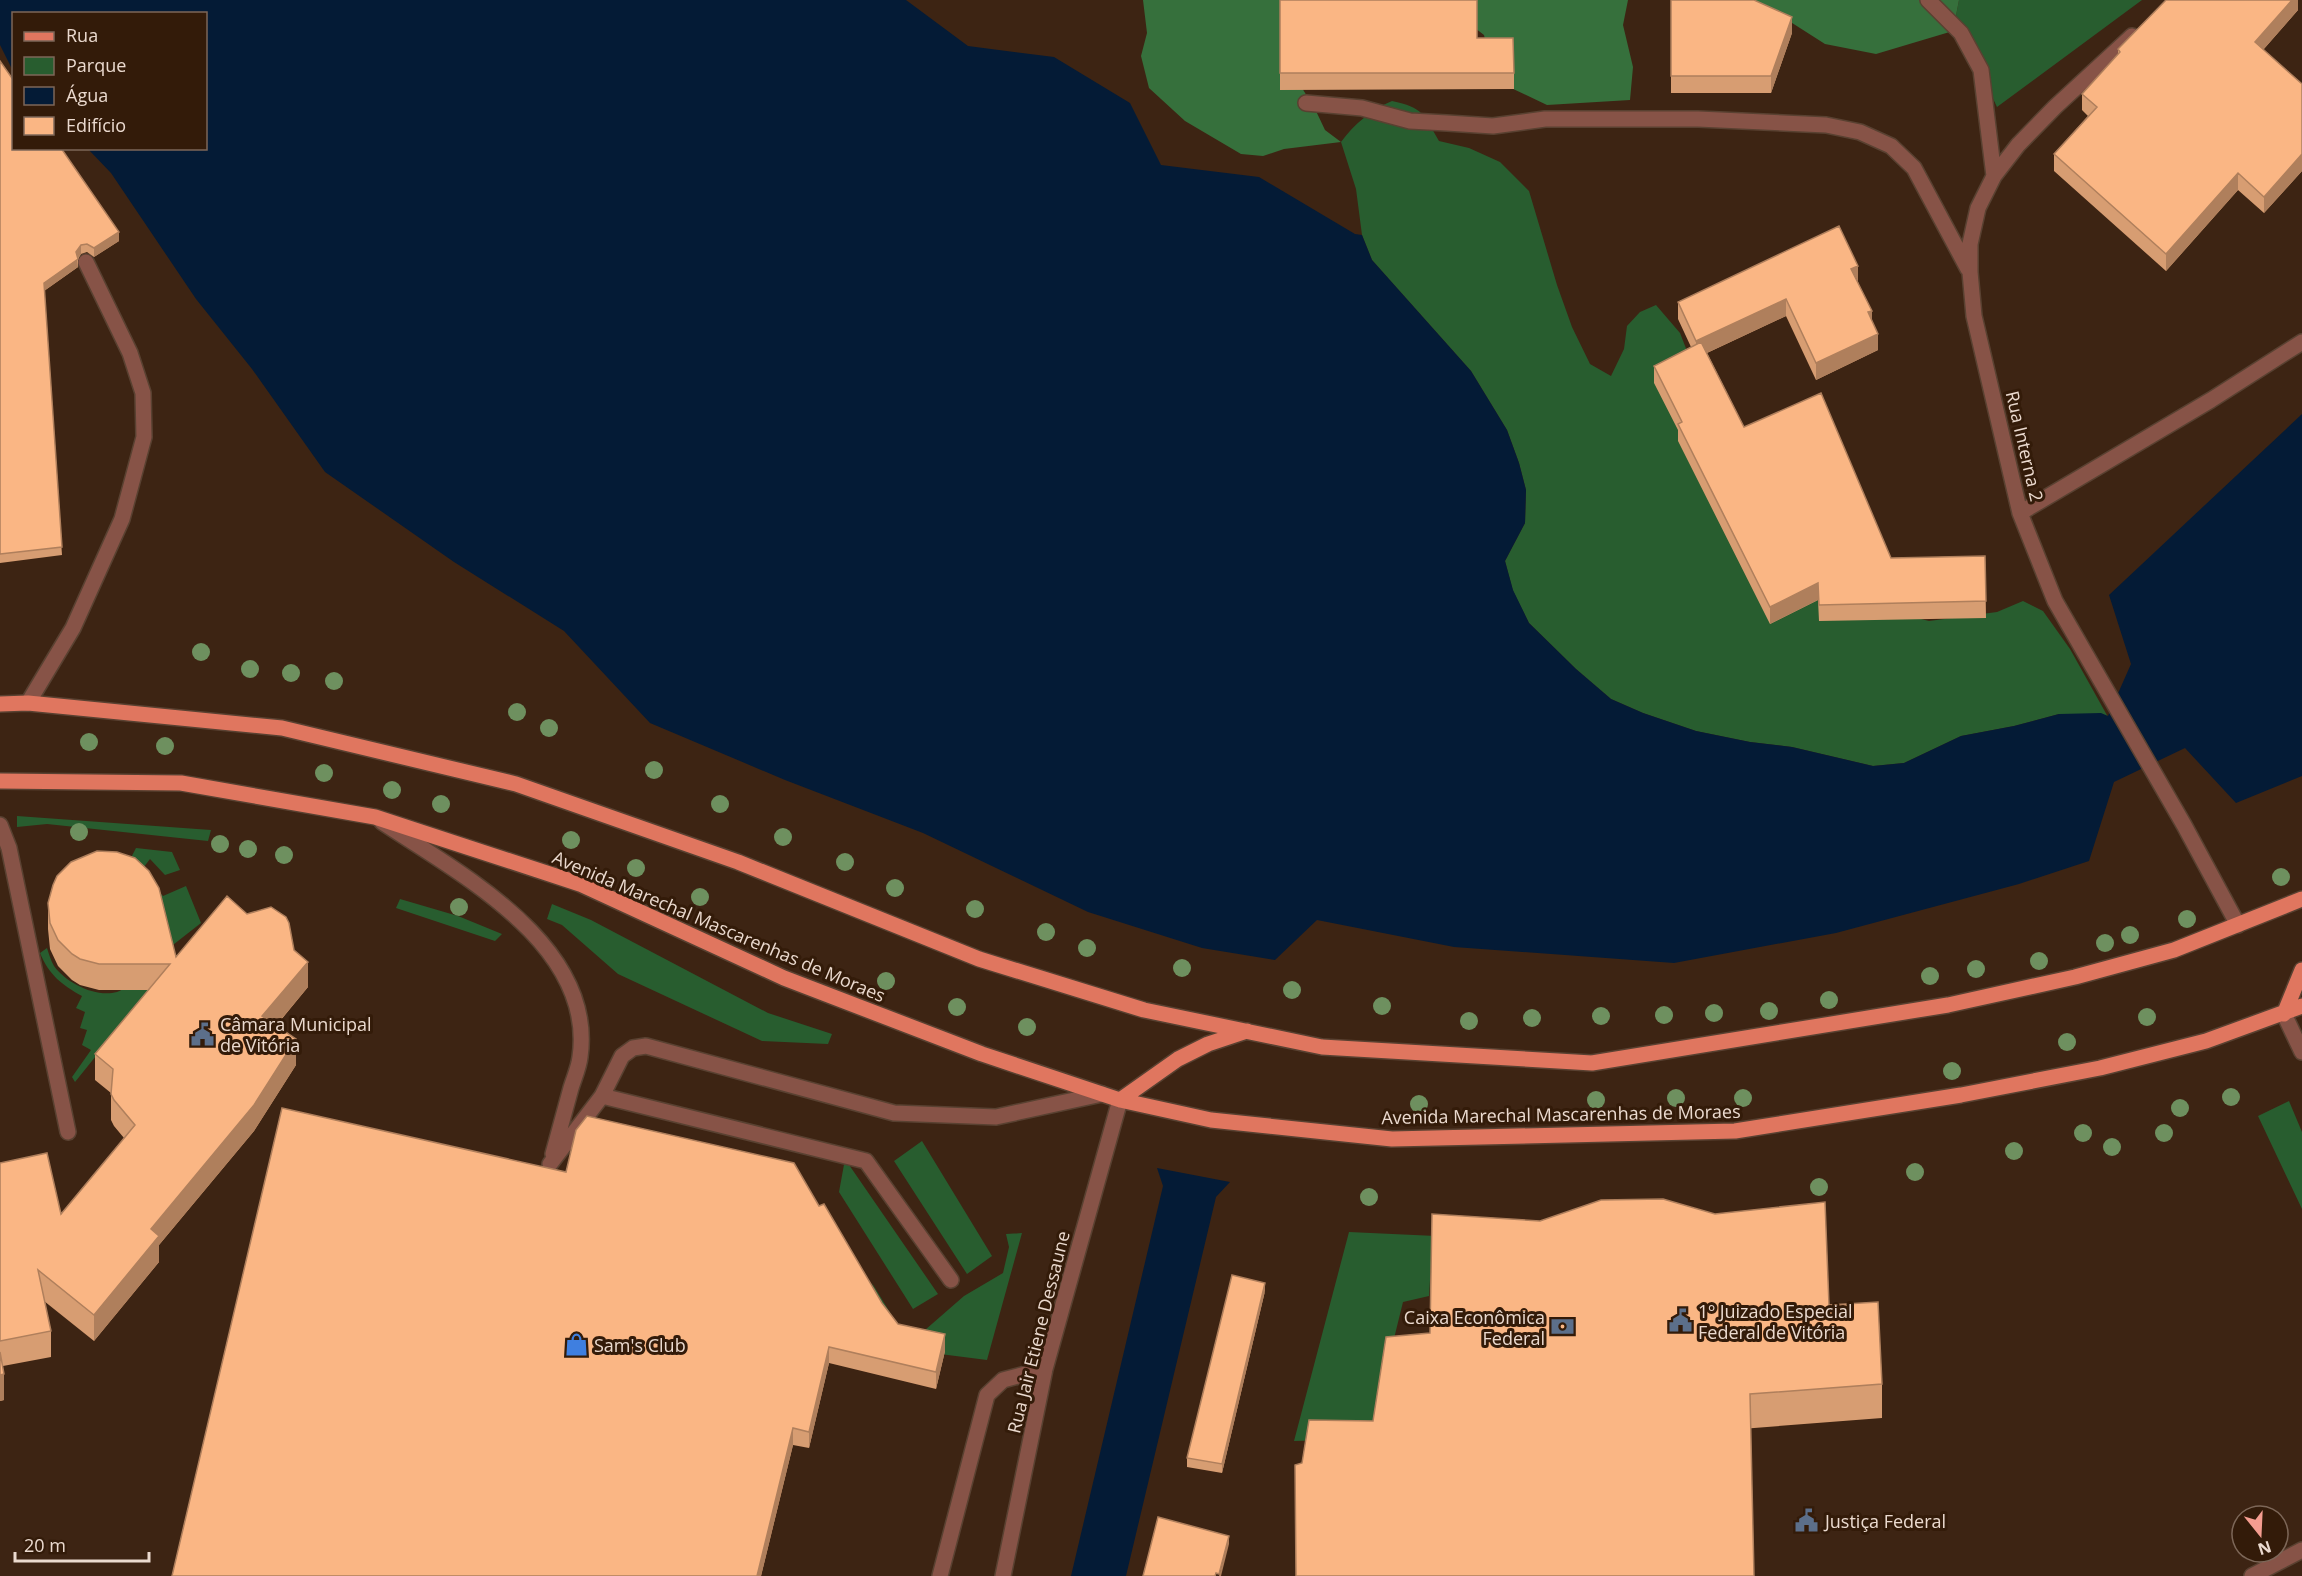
<svg xmlns="http://www.w3.org/2000/svg" width="2302" height="1576" font-family="'Open Sans',sans-serif">
  <rect width="100%" height="100%" fill="#3d2413"/>
  <path fill="#285d2f" d="M 1959,0 L 2142,0 L 1997,107 L 1960,30 L 1953,31 Z
    M 1392,101 C 1423,107 1424,115 1439,141 L 1469,148 L 1500,162 L 1529,191 L 1557,285 L 1572,327 L 1590,364 L 1611,376 L 1624,349 L 1627,326 L 1640,312 L 1656,305 L 1680,333 L 1694,369 L 1827,595 L 1929,621 L 1997,612 L 2023,601 L 2043,611 L 2070,649 L 2108,717 L 2059,714 L 2014,726 L 1961,736 L 1904,763 L 1873,766 L 1792,747 L 1750,742 L 1696,731 L 1643,713 L 1611,699 L 1576,669 L 1529,623 L 1513,591 L 1505,561 L 1525,523 L 1526,490 L 1519,463 L 1507,430 L 1471,371 L 1372,260 L 1362,235 L 1356,189 L 1341,142 C 1354,124 1371,110 1392,101 Z
    M 17,816 L 211,830 L 208,841 L 47,824 L 17,827 Z
    M 136,848 L 172,852 L 180,870 L 165,875 L 150,859 L 140,872 L 163,896 L 186,886 L 201,923 L 155,959 L 120,879 Z
    M 400,899 L 458,916 L 502,934 L 495,941 L 396,908 Z
    M 552,904 L 591,920 L 768,1013 L 832,1034 L 828,1044 L 762,1041 L 618,974 L 562,925 L 547,919 Z
    M 47,948 C 49,954 51,961 54,966 C 66,983 96,998 117,992 C 125,989 134,981 142,977 L 154,984 L 75,1082 L 72,1077 L 91,1050 L 82,1045 L 87,1030 L 80,1028 L 85,1012 L 76,1008 L 82,996 C 62,985 49,975 40,953 Z
    M 2289,1101 L 2302,1132 L 2302,1209 L 2258,1116 Z
    M 922,1141 L 992,1256 L 967,1274 L 894,1161 Z
    M 845,1159 L 938,1294 L 913,1309 L 839,1192 Z
    M 1349,1232 L 1436,1236 L 1432,1249 L 1429,1296 L 1403,1302 L 1386,1371 L 1375,1439 L 1294,1441 Z
    M 1022,1233 L 987,1360 L 940,1354 L 893,1343 L 872,1283 L 897,1324 L 925,1330 L 964,1296 L 1003,1273 L 1009,1247 L 1006,1234 Z"/>
  <path fill="#36703c" d="M 1143,0 L 1628,0 L 1623,25 L 1633,67 L 1630,100 L 1547,105 L 1509,87 L 1491,65 L 1484,35 L 1453,11 L 1299,83 L 1316,111 L 1325,130 L 1341,142 L 1284,149 L 1263,156 L 1241,154 L 1185,121 L 1149,88 L 1141,56 L 1147,33 Z
    M 1724,0 L 1959,0 L 1953,31 L 1876,54 L 1825,44 L 1778,14 Z"/>
  <path fill="#041b36" d="M 0,0 L 906,0 L 968,46 L 1054,57 L 1130,103 L 1161,165 L 1259,177 L 1355,234 L 1362,235 L 1372,260 L 1471,371 L 1507,430 L 1519,463 L 1526,490 L 1525,523 L 1505,561 L 1513,590 L 1529,623 L 1576,669 L 1611,699 L 1643,713 L 1696,731 L 1750,742 L 1792,747 L 1873,766 L 1904,763 L 1961,736 L 2014,726 L 2059,714 L 2101,713 L 2108,716 L 2131,664 L 2109,595 L 2302,414 L 2302,776 L 2236,803 L 2185,748 L 2114,782 L 2089,861 L 2019,884 L 1836,933 L 1674,963 L 1454,947 L 1317,920 L 1275,960 L 1202,948 L 1088,912 L 923,833 L 785,780 L 650,723 L 564,631 L 454,562 L 325,472 L 252,369 L 196,299 L 111,173 L 88,149 L 206,148 L 206,14 L 14,14 L 13,71 L 0,45 Z
    M 1157,1168 L 1230,1182 L 1216,1197 L 1126,1576 L 1071,1576 L 1163,1186 Z"/>
  <g fill="none" stroke-linecap="round" stroke-linejoin="round">
    <defs>
      <path id="minor" d="M 1928,0 L 1961,33 L 1981,70 L 1994,176
        M 2132,36 L 2055,107 L 2018,145 L 1994,176 L 1978,208 L 1970,244 L 1970,272 L 1974,316 L 2020,513 L 2055,601 L 2184,825 L 2238,925
        M 1306,103 L 1362,108 L 1410,121 L 1447,123 L 1493,126 L 1545,119 L 1698,119 L 1826,125 L 1860,132 L 1891,146 L 1914,168 L 1968,269
        M 2020,513 L 2211,400 L 2302,342
        M 28,703 L 73,628 L 122,519 L 144,437 L 143,393 L 130,353 L 86,262
        M 382,822 C 460,874 596,945 580,1057 C 579,1067 574,1078 571,1088 C 565,1110 559,1132 553,1154
        M 0,825 L 9,848 L 68,1132
        M 2284,1014 L 2302,1052
        M 602,1096 L 866,1161 L 951,1280
        M 550,1164 L 602,1096 L 622,1056 L 633,1048 L 646,1046 L 894,1113 L 996,1117 L 1102,1094
        M 940,1576 L 987,1395 L 1003,1380 L 1045,1369
        M 1003,1576 L 1045,1369 L 1120,1100
        M 2252,1576 L 2302,1550"/>
      <path id="major" d="M 0,704 L 28,703 L 282,728 L 516,784 L 738,862 L 979,959 L 1144,1010 L 1322,1047 L 1592,1063 L 1948,1005 L 2075,977 L 2174,950 L 2302,899
        M 0,781 L 181,783 L 375,817 L 580,884 L 784,978 L 982,1054 L 1120,1100 L 1211,1120 L 1392,1139 L 1735,1131 L 1961,1095 L 2100,1068 L 2206,1041 L 2302,1006
        M 2284,1014 L 2302,970
        M 1120,1100 L 1178,1059 L 1208,1044 L 1247,1031"/>
    </defs>
    <use href="#minor" stroke="#594131" stroke-width="18"/>
    <use href="#major" stroke="#594131" stroke-width="18"/>
    <use href="#minor" stroke="#875347" stroke-width="15"/>
    <use href="#major" stroke="#e0765f" stroke-width="15"/>
  </g>
  <g fill="#6e905f">
    <circle cx="201" cy="652" r="9"/>
    <circle cx="250" cy="669" r="9"/>
    <circle cx="291" cy="673" r="9"/>
    <circle cx="334" cy="681" r="9"/>
    <circle cx="517" cy="712" r="9"/>
    <circle cx="549" cy="728" r="9"/>
    <circle cx="89" cy="742" r="9"/>
    <circle cx="165" cy="746" r="9"/>
    <circle cx="654" cy="770" r="9"/>
    <circle cx="324" cy="773" r="9"/>
    <circle cx="392" cy="790" r="9"/>
    <circle cx="441" cy="804" r="9"/>
    <circle cx="720" cy="804" r="9"/>
    <circle cx="79" cy="832" r="9"/>
    <circle cx="783" cy="837" r="9"/>
    <circle cx="571" cy="840" r="9"/>
    <circle cx="220" cy="844" r="9"/>
    <circle cx="248" cy="849" r="9"/>
    <circle cx="284" cy="855" r="9"/>
    <circle cx="845" cy="862" r="9"/>
    <circle cx="636" cy="868" r="9"/>
    <circle cx="2281" cy="877" r="9"/>
    <circle cx="895" cy="888" r="9"/>
    <circle cx="700" cy="897" r="9"/>
    <circle cx="459" cy="907" r="9"/>
    <circle cx="975" cy="909" r="9"/>
    <circle cx="2187" cy="919" r="9"/>
    <circle cx="1046" cy="932" r="9"/>
    <circle cx="2130" cy="935" r="9"/>
    <circle cx="2105" cy="943" r="9"/>
    <circle cx="1087" cy="948" r="9"/>
    <circle cx="2039" cy="961" r="9"/>
    <circle cx="1182" cy="968" r="9"/>
    <circle cx="1976" cy="969" r="9"/>
    <circle cx="1930" cy="976" r="9"/>
    <circle cx="886" cy="981" r="9"/>
    <circle cx="1292" cy="990" r="9"/>
    <circle cx="1829" cy="1000" r="9"/>
    <circle cx="1382" cy="1006" r="9"/>
    <circle cx="957" cy="1007" r="9"/>
    <circle cx="1769" cy="1011" r="9"/>
    <circle cx="1714" cy="1013" r="9"/>
    <circle cx="1664" cy="1015" r="9"/>
    <circle cx="1601" cy="1016" r="9"/>
    <circle cx="2147" cy="1017" r="9"/>
    <circle cx="1532" cy="1018" r="9"/>
    <circle cx="1469" cy="1021" r="9"/>
    <circle cx="1027" cy="1027" r="9"/>
    <circle cx="2067" cy="1042" r="9"/>
    <circle cx="1952" cy="1071" r="9"/>
    <circle cx="2231" cy="1097" r="9"/>
    <circle cx="1676" cy="1098" r="9"/>
    <circle cx="1743" cy="1098" r="9"/>
    <circle cx="1596" cy="1100" r="9"/>
    <circle cx="1419" cy="1104" r="9"/>
    <circle cx="2180" cy="1108" r="9"/>
    <circle cx="2083" cy="1133" r="9"/>
    <circle cx="2164" cy="1133" r="9"/>
    <circle cx="2112" cy="1147" r="9"/>
    <circle cx="2014" cy="1151" r="9"/>
    <circle cx="1915" cy="1172" r="9"/>
    <circle cx="1819" cy="1187" r="9"/>
    <circle cx="1369" cy="1197" r="9"/>
  </g>
  <path fill="#d79d72" d="M 1280,0 L 1477,38 L 1514,73 L 1514,89 L 1280,90 Z
    M 1671,0 L 1792,33 L 1771,93 L 1671,93 Z
    M 2298,0 L 2298,10 L 2263,50 L 2302,84 L 2302,171 L 2264,213 L 2238,190 L 2166,271 L 2054,171 L 2054,154 L 2088,116 L 2082,110 L 2082,94 L 2118,55 L 2118,49 Z
    M 0,61 L 119,241 L 94,257 L 87,252 L 81,254 L 78,259 L 78,267 L 44,291 L 62,555 L 0,563 Z
    M 1858,282 L 1872,322 L 1878,350 L 1816,380 L 1786,316 L 1707,353 L 1744,427 L 1891,558 L 1985,556 L 1986,618 L 1819,621 L 1818,600 L 1770,624 L 1678,441 L 1678,430 L 1654,383 L 1654,366 L 1691,347 L 1678,319 L 1678,302 Z
    M 48,903 L 176,957 L 247,914 L 294,950 L 308,987 L 276,1026 L 296,1065 L 254,1131 L 159,1245 L 159,1262 L 94,1341 L 44,1301 L 51,1331 L 51,1357 L 3,1366 L 4,1400 L 0,1401 L 0,1163 L 61,1214 L 124,1138 L 114,1126 L 111,1120 L 111,1093 L 95,1080 L 95,1054 L 149,990 L 99,990 L 80,985 L 72,980 L 58,966 L 50,949 L 48,929 Z
    M 566,1172 L 819,1206 L 882,1303 L 898,1324 L 945,1351 L 936,1389 L 829,1363 L 809,1448 L 793,1445 L 761,1576 L 172,1576 Z
    M 1540,1221 L 1829,1305 L 1882,1384 L 1882,1418 L 1302,1463 L 1373,1421 L 1430,1333 Z
    M 1265,1291 L 1222,1473 L 1187,1467 L 1187,1458 Z"/>
  <path fill="#af7f5c" d="M 2292,0 L 2298,0 L 2298,10 L 2255,59 L 2255,42 Z
    M 1792,17 L 1792,33 L 1771,93 L 1771,76 Z
    M 2302,154 L 2302,171 L 2264,213 L 2264,197 Z
    M 2238,173 L 2238,190 L 2166,271 L 2166,254 Z
    M 119,232 L 119,241 L 94,257 L 94,248 Z
    M 81,245 L 81,254 L 77,259 L 78,267 L 44,291 L 44,283 L 76,252 Z
    M 1858,266 L 1858,282 L 1851,269 Z
    M 1786,299 L 1786,316 L 1696,358 L 1696,341 Z
    M 1872,311 L 1872,327 L 1868,312 Z
    M 1878,334 L 1878,350 L 1816,380 L 1816,363 Z
    M 1818,583 L 1818,600 L 1770,624 L 1770,607 Z
    M 308,962 L 308,987 L 262,1042 L 262,1016 Z
    M 296,1039 L 296,1065 L 254,1131 L 159,1245 L 159,1262 L 94,1341 L 94,1315 L 151,1229 Z
    M 1265,1283 L 1265,1291 L 1222,1473 L 1222,1464 Z
    M 945,1334 L 945,1351 L 936,1389 L 936,1372 Z
    M 829,1347 L 829,1363 L 809,1448 L 809,1432 Z
    M 4,1374 L 4,1400 L 0,1401 L 0,1375 Z
    M 793,1428 L 793,1445 L 761,1576 L 757,1576 Z
    M 1229,1536 L 1229,1544 L 1221,1576 L 1219,1576 Z"/>
  <path fill="#fab684" stroke="#af7f5c" stroke-width="1.5" d="M 1280,0 L 1477,0 L 1477,38 L 1513,38 L 1514,73 L 1280,73 Z
    M 1671,0 L 1754,0 L 1792,17 L 1771,76 L 1671,76 Z
    M 2166,0 L 2292,0 L 2255,42 L 2302,84 L 2302,154 L 2264,197 L 2238,173 L 2166,254 L 2054,154 L 2097,107 L 2082,94 L 2120,52 L 2118,49 Z
    M 0,61 L 14,81 L 14,148 L 61,148 L 119,232 L 94,248 L 87,244 L 81,245 L 76,252 L 78,259 L 44,283 L 62,547 L 0,554 Z
    M 1839,226 L 1858,266 L 1851,269 L 1872,311 L 1868,312 L 1878,334 L 1816,363 L 1786,299 L 1696,341 L 1678,302 Z
    M 1701,342 L 1744,427 L 1821,393 L 1891,558 L 1985,556 L 1986,601 L 1819,605 L 1818,583 L 1770,607 L 1678,424 L 1682,422 L 1654,366 Z
    M 97,851 L 117,852 L 135,858 L 149,871 L 159,888 L 176,957 L 227,896 L 247,914 L 271,907 L 286,917 L 289,923 L 294,950 L 308,962 L 262,1016 L 296,1039 L 254,1105 L 151,1229 L 159,1236 L 94,1315 L 38,1270 L 51,1331 L 0,1341 L 0,1163 L 47,1153 L 61,1214 L 135,1125 L 114,1100 L 111,1094 L 113,1069 L 95,1054 L 170,964 L 99,964 L 80,959 L 72,954 L 58,940 L 50,923 L 48,903 L 53,885 L 57,876 L 71,862 Z
    M 282,1108 L 566,1172 L 576,1130 L 587,1116 L 794,1163 L 819,1206 L 824,1204 L 882,1303 L 898,1324 L 945,1334 L 936,1372 L 829,1347 L 809,1432 L 793,1428 L 757,1576 L 172,1576 Z
    M 1663,1199 L 1715,1214 L 1825,1202 L 1829,1305 L 1878,1302 L 1882,1384 L 1750,1394 L 1754,1576 L 1296,1576 L 1295,1465 L 1302,1463 L 1309,1420 L 1373,1421 L 1386,1337 L 1430,1333 L 1432,1214 L 1540,1221 L 1601,1200 Z
    M 1232,1275 L 1265,1283 L 1222,1464 L 1187,1458 Z
    M 0,1352 L 4,1374 L 0,1375 Z
    M 1158,1517 L 1229,1536 L 1219,1574 L 1216,1573 L 1215,1576 L 1143,1576 Z"/>
  <defs>
    <symbol id="civic-bare" viewBox="-9 -9 18 18"><path d="M-.6-6.5H3V-4.5H.6V-3L4-1V1h2V6H-6V1h2V-1L-.6-3ZM-1.2 2.5V6h2.4V2.5Z" fill="#5c6f8a" stroke="#331b09" stroke-width="2.5" paint-order="stroke"/></symbol>
    <symbol id="bank-bare" viewBox="-9 -9 18 18"><path d="M-6-4H6V4H-6ZM0-2.3a2.3 2.3 0 1 0 0 4.6a2.3 2.3 0 1 0 0-4.6Z" fill="#5c6f8a" stroke="#331b09" stroke-width="2.5" paint-order="stroke"/></symbol>
    <symbol id="shop-bare" viewBox="-9 -9 18 18"><path d="M-5-2.5h2.3a2.7 3.5 0 0 1 5.4 0H5L5.5 6h-11ZM-1.5-2.5h3a1.5 2.3 0 0 0-3 0Z" fill="#3f7fe0" stroke="#331b09" stroke-width="2.5" paint-order="stroke"/></symbol>
  </defs>
  <g fill-rule="evenodd">
    <use href="#civic-bare" x="186" y="1018" width="33" height="33"/>
    <use href="#civic-bare" x="1664" y="1304" width="33" height="33"/>
    <use href="#bank-bare" x="1546" y="1310" width="33" height="33"/>
    <use href="#shop-bare" x="560" y="1328" width="33" height="33"/>
    <use href="#civic-bare" x="1790" y="1504" width="33" height="33"/>
  </g>
  <g text-anchor="middle" dominant-baseline="central" stroke-width="6" stroke-linejoin="round" paint-order="stroke">
    <g font-size="18" fill="#ebdacf" stroke="#331b09">
      <text transform="translate(2025 446) rotate(77)">Rua Interna 2</text>
      <text transform="translate(719 926) rotate(23)">Avenida Marechal Mascarenhas de Moraes</text>
      <text transform="translate(1561 1114) rotate(-1)">Avenida Marechal Mascarenhas de Moraes</text>
      <text transform="translate(1038 1332) rotate(-76)">Rua Jair Etiene Dessaune</text>
    </g>
    <g font-size="18" fill="#ebdacf" stroke="#331b09" text-anchor="start">
      <text x="220" y="1024">Câmara Municipal<tspan x="220" dy="21">de Vitória</tspan></text>
      <text x="1698" y="1311">1º Juizado Especial<tspan x="1698" dy="21">Federal de Vitória</tspan></text>
      <text x="1545" y="1317" text-anchor="end">Caixa Econômica<tspan x="1545" dy="21">Federal</tspan></text>
      <text x="594" y="1345">Sam's Club</text>
      <text x="1825" y="1521">Justiça Federal</text>
    </g>
  </g>
  <rect x="12" y="12" width="195" height="138" fill="#331b09" stroke="#7d6758" stroke-width="1.5"/>
  <rect x="24" y="32" width="30" height="9" fill="#e0765f" stroke="#7d6758" stroke-width="1.5"/>
  <text x="66" y="42" font-size="18" fill="#ebdacf">Rua</text>
  <rect x="24" y="57" width="30" height="18" fill="#285d2f" stroke="#7d6758" stroke-width="1.5"/>
  <text x="66" y="72" font-size="18" fill="#ebdacf">Parque</text>
  <rect x="24" y="87" width="30" height="18" fill="#041b36" stroke="#7d6758" stroke-width="1.5"/>
  <text x="66" y="102" font-size="18" fill="#ebdacf">Água</text>
  <rect x="24" y="117" width="30" height="18" fill="#fab684" stroke="#7d6758" stroke-width="1.5"/>
  <text x="66" y="132" font-size="18" fill="#ebdacf">Edifício</text>
  <g transform="translate(2260 1534) rotate(162)"><circle r="28" fill="#331b09" stroke="#7d6758" stroke-width="1.5"/>
  <path d="M0-4.5L10 22L0 15L-10 22Z" fill="#f59d90"/>
  <text y="-9" font-size="16" font-weight="bold" text-anchor="middle" fill="#ebdacf">N</text>
  </g>
  <path d="M15 1552v9h134v-9" fill="none" stroke="#ebdacf" stroke-width="3"/>
  <text x="24" y="1552" font-size="18" fill="#ebdacf" stroke="#331b09" stroke-width="4.5" paint-order="stroke">20 m</text>
</svg>
